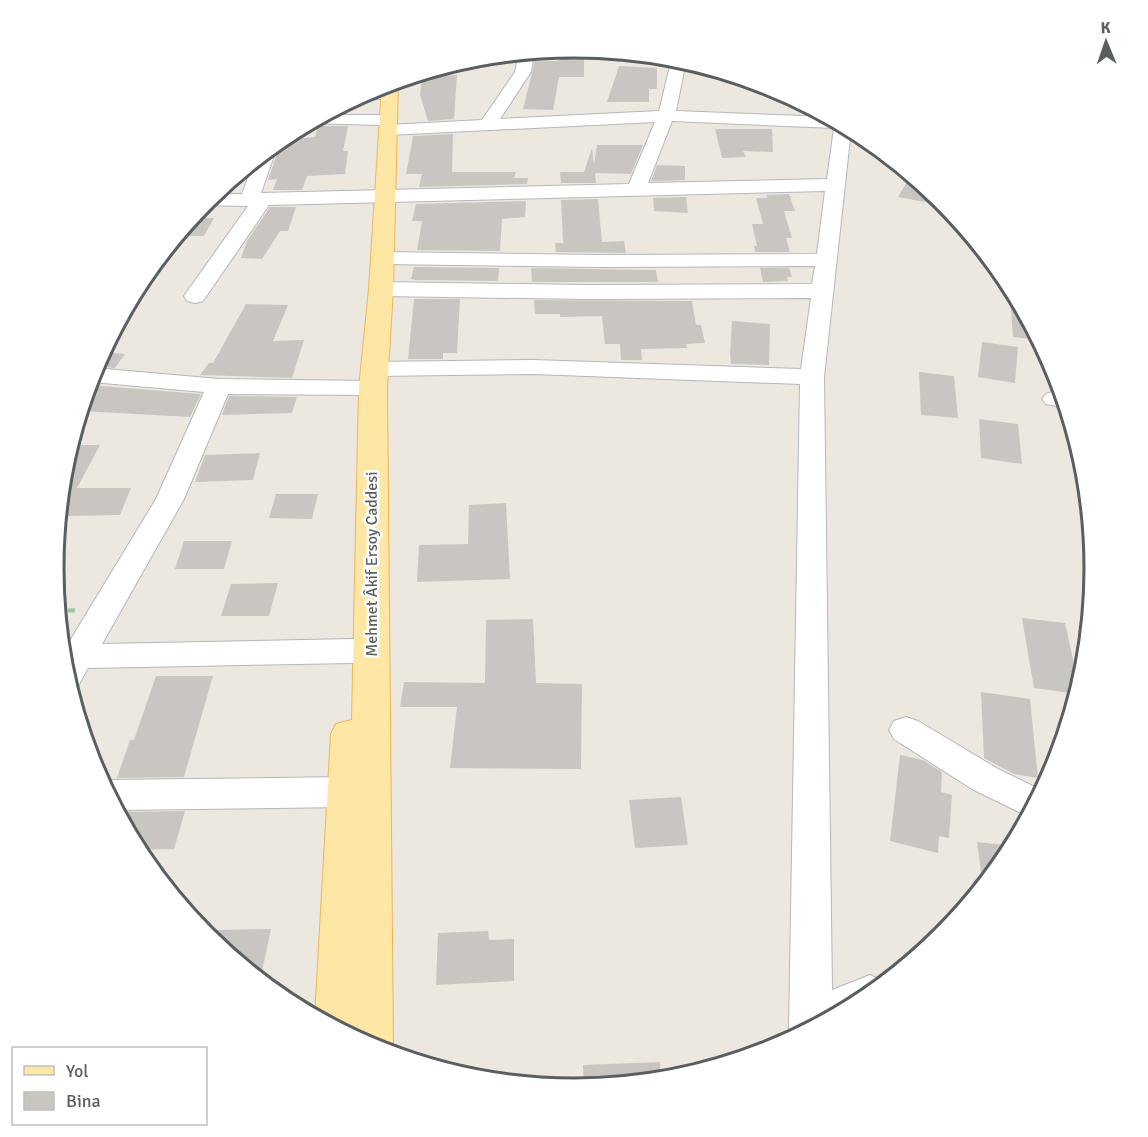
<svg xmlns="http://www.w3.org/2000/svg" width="1148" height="1137" font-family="Signika,sans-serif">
  <rect width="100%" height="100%" fill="#ece8e0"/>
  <path fill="#c9c5c0" d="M 561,57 L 584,57 L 584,77 L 559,77 L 553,110 L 523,109 L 535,61 L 556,61 L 561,60 Z
    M 619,66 L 657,68 L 657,89 L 649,89 L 649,102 L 607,102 Z
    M 457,75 L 454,119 L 428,121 L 420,95 L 422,76 Z
    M 318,126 L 348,126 L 343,151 L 348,151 L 345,174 L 307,176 L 302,190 L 273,190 L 277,179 L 268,180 L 278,151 L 275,146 L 276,143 L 279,140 L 315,137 Z
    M 715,129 L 772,129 L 773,152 L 743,151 L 746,157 L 722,158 Z
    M 453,134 L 452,172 L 516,172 L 514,178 L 528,178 L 527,184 L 419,187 L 422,174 L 406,174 L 413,136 Z
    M 597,145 L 643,145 L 631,174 L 595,173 L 596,183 L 561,183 L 560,172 L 584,172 L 592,148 L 594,165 Z
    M 657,165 L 685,166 L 685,180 L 651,181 Z
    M 911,175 L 942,201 L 947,206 L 898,197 Z
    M 789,194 L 795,211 L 784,211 L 792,238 L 786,238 L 790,252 L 755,252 L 754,246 L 757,246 L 752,224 L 763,224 L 756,198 L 768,198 L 766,195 Z
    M 686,197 L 688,213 L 654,211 L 653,198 Z
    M 598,199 L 602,242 L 624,241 L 626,253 L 556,252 L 555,243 L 563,243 L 561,200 Z
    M 526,201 L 525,217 L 502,219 L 500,251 L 417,250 L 422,221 L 412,221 L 416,204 Z
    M 270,207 L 296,207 L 288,231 L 280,231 L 262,259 L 241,258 L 247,241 Z
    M 192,218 L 214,218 L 204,236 L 177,236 Z
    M 414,267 L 499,268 L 498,281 L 416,280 L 411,279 Z
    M 531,268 L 656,270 L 658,282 L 532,282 Z
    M 760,268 L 789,268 L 792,277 L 787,277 L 788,281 L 763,282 Z
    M 1009,283 L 1023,310 L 1039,340 L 1013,337 Z
    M 414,299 L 460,299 L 457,353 L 443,353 L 443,359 L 408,359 Z
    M 534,300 L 692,301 L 696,325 L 701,325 L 705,343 L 686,344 L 687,348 L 641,349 L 642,360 L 621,360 L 620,344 L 605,344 L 602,316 L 560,317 L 560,314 L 535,314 Z
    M 246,304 L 288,305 L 273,341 L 304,340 L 292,378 L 200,375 L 209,363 L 213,363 Z
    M 732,321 L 770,324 L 769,365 L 731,364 L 730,354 Z
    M 982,342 L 1018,347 L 1015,383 L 978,377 Z
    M 102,352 L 125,354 L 115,368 L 95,366 Z
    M 919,372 L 954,376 L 958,418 L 921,415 Z
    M 89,384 L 101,386 L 201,394 L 190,417 L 80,411 Z
    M 229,396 L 297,397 L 292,413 L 222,415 Z
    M 979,419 L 1018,424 L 1022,464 L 981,458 Z
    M 72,445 L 100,445 L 77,488 L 131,488 L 120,515 L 63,516 L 58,523 L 64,467 Z
    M 260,453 L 253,480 L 195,482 L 205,455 Z
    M 276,494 L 318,494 L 312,519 L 269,518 Z
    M 506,503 L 510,579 L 417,582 L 419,545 L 468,544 L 469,505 Z
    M 184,541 L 232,541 L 224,569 L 175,569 Z
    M 278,583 L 269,616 L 221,616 L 231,584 Z
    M 1022,618 L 1065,623 L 1079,686 L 1070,685 L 1071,693 L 1034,688 Z
    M 533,619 L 536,683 L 582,684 L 581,769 L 450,768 L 457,707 L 400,707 L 404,682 L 485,683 L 486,620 Z
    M 156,676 L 213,676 L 184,777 L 117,778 L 130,740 L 134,740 Z
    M 981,692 L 1030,699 L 1038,778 L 1014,774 L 984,758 Z
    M 900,755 L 923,760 L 942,772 L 941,792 L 952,795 L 949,838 L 939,836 L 938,853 L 890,841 Z
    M 681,797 L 688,845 L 635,848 L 629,800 Z
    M 185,811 L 174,849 L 137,850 L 117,812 Z
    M 977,842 L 1013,846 L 1007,858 L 983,887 Z
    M 271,929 L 260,981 L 213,942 L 216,930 Z
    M 488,931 L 489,940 L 514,939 L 514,981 L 436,985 L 438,933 Z
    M 660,1062 L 661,1080 L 584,1088 L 583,1065 Z"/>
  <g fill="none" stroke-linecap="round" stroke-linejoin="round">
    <defs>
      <path id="minor" d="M 534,52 L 531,72 L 500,119 L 659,111 L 672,58 L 686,61 L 676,111 L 828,117 L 851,129 L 824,377 L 832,990 L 870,975 L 886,983 L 863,1001 L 794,1038 L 789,1029 L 800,384 L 534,374 L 375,376 L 366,374 L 363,369 L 366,364 L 375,362 L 534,360 L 801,369 L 811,298 L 586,299 L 381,296 L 373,294 L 370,289 L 373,284 L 381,282 L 586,285 L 812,284 L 815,266 L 598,267 L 382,264 L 375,262 L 371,258 L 375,254 L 382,252 L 598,255 L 817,254 L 825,191 L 269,205 L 203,301 L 195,303 L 187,301 L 184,296 L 248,206 L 202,205 L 214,194 L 242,194 L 254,161 L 272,146 L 276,150 L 261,193 L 629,184 L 655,122 L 388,135 L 382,134 L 379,130 L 382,126 L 388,125 L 482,120 L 515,72 L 519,53 ZM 672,121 L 834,128 L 827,179 L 648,183 Z
        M 372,89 L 386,91 L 388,94 L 380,99 L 357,97 Z
        M 324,115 L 379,115 L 385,116 L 388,120 L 385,124 L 379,125 L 308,123 Z
        M 94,368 L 219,379 L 373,381 L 382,383 L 385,388 L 382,393 L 373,395 L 228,394 L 184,499 L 102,644 L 353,639 L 364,643 L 369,651 L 364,659 L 353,663 L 88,668 L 78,686 L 69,688 L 62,654 L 156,499 L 204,392 L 92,382 L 89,382 Z
        M 1055,391 L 1062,393 L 1067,408 L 1046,404 L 1042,399 L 1046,394 Z
        M 906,717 L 918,721 L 998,769 L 1043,791 L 1029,817 L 972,789 L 894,739 L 889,730 L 894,721 Z
        M 347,777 L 360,782 L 365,792 L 360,802 L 347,807 L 116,810 L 101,782 L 108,780 Z"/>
      <path id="major" d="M 398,81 L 393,289 L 387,388 L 393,1046 L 390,1054 L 374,1049 L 315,1017 L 331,734 L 336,724 L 352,720 L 359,388 L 369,289 L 382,85 Z"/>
    </defs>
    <use href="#minor" stroke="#b3b7bb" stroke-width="2"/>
    <use href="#major" stroke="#efb556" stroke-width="2"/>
    <path stroke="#97c89f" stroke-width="4" stroke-dasharray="7 3" stroke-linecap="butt" d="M 58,611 L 78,610"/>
    <use href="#minor" fill="#fff" fill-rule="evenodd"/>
    <use href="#major" fill="#fee6a4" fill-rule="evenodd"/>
  </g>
  <g text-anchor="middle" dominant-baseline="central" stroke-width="5" stroke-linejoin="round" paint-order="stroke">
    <g font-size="16" fill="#595e61" stroke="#fff">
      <text transform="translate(372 564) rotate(-90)">Mehmet Âkif Ersoy Caddesi</text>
    </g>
  </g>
  <path d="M0 0H1148V1137H0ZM64 568a510 510 0 1 1 1020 0a510 510 0 1 1-1020 0Z" fill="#fff" fill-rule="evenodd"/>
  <path fill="none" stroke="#595e61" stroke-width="3" d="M64 568a510 510 0 1 1 1020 0a510 510 0 1 1-1020 0Z"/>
  <rect x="12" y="1047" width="195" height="78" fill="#ffffff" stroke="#bdbfc0" stroke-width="1.5"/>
  <rect x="24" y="1066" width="30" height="9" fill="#fee6a4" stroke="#bdbfc0" stroke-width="1.5"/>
  <text x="66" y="1077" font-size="18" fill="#595e61">Yol</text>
  <rect x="24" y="1092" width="30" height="18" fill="#c9c5c0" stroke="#bdbfc0" stroke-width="1.5"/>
  <text x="66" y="1107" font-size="18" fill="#595e61">Bina</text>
  <g transform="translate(1106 42) rotate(358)" stroke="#ffffff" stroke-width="4.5" paint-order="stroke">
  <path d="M0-4.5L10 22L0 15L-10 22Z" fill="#595e61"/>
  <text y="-9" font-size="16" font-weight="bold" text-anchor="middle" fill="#595e61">K</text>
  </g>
</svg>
